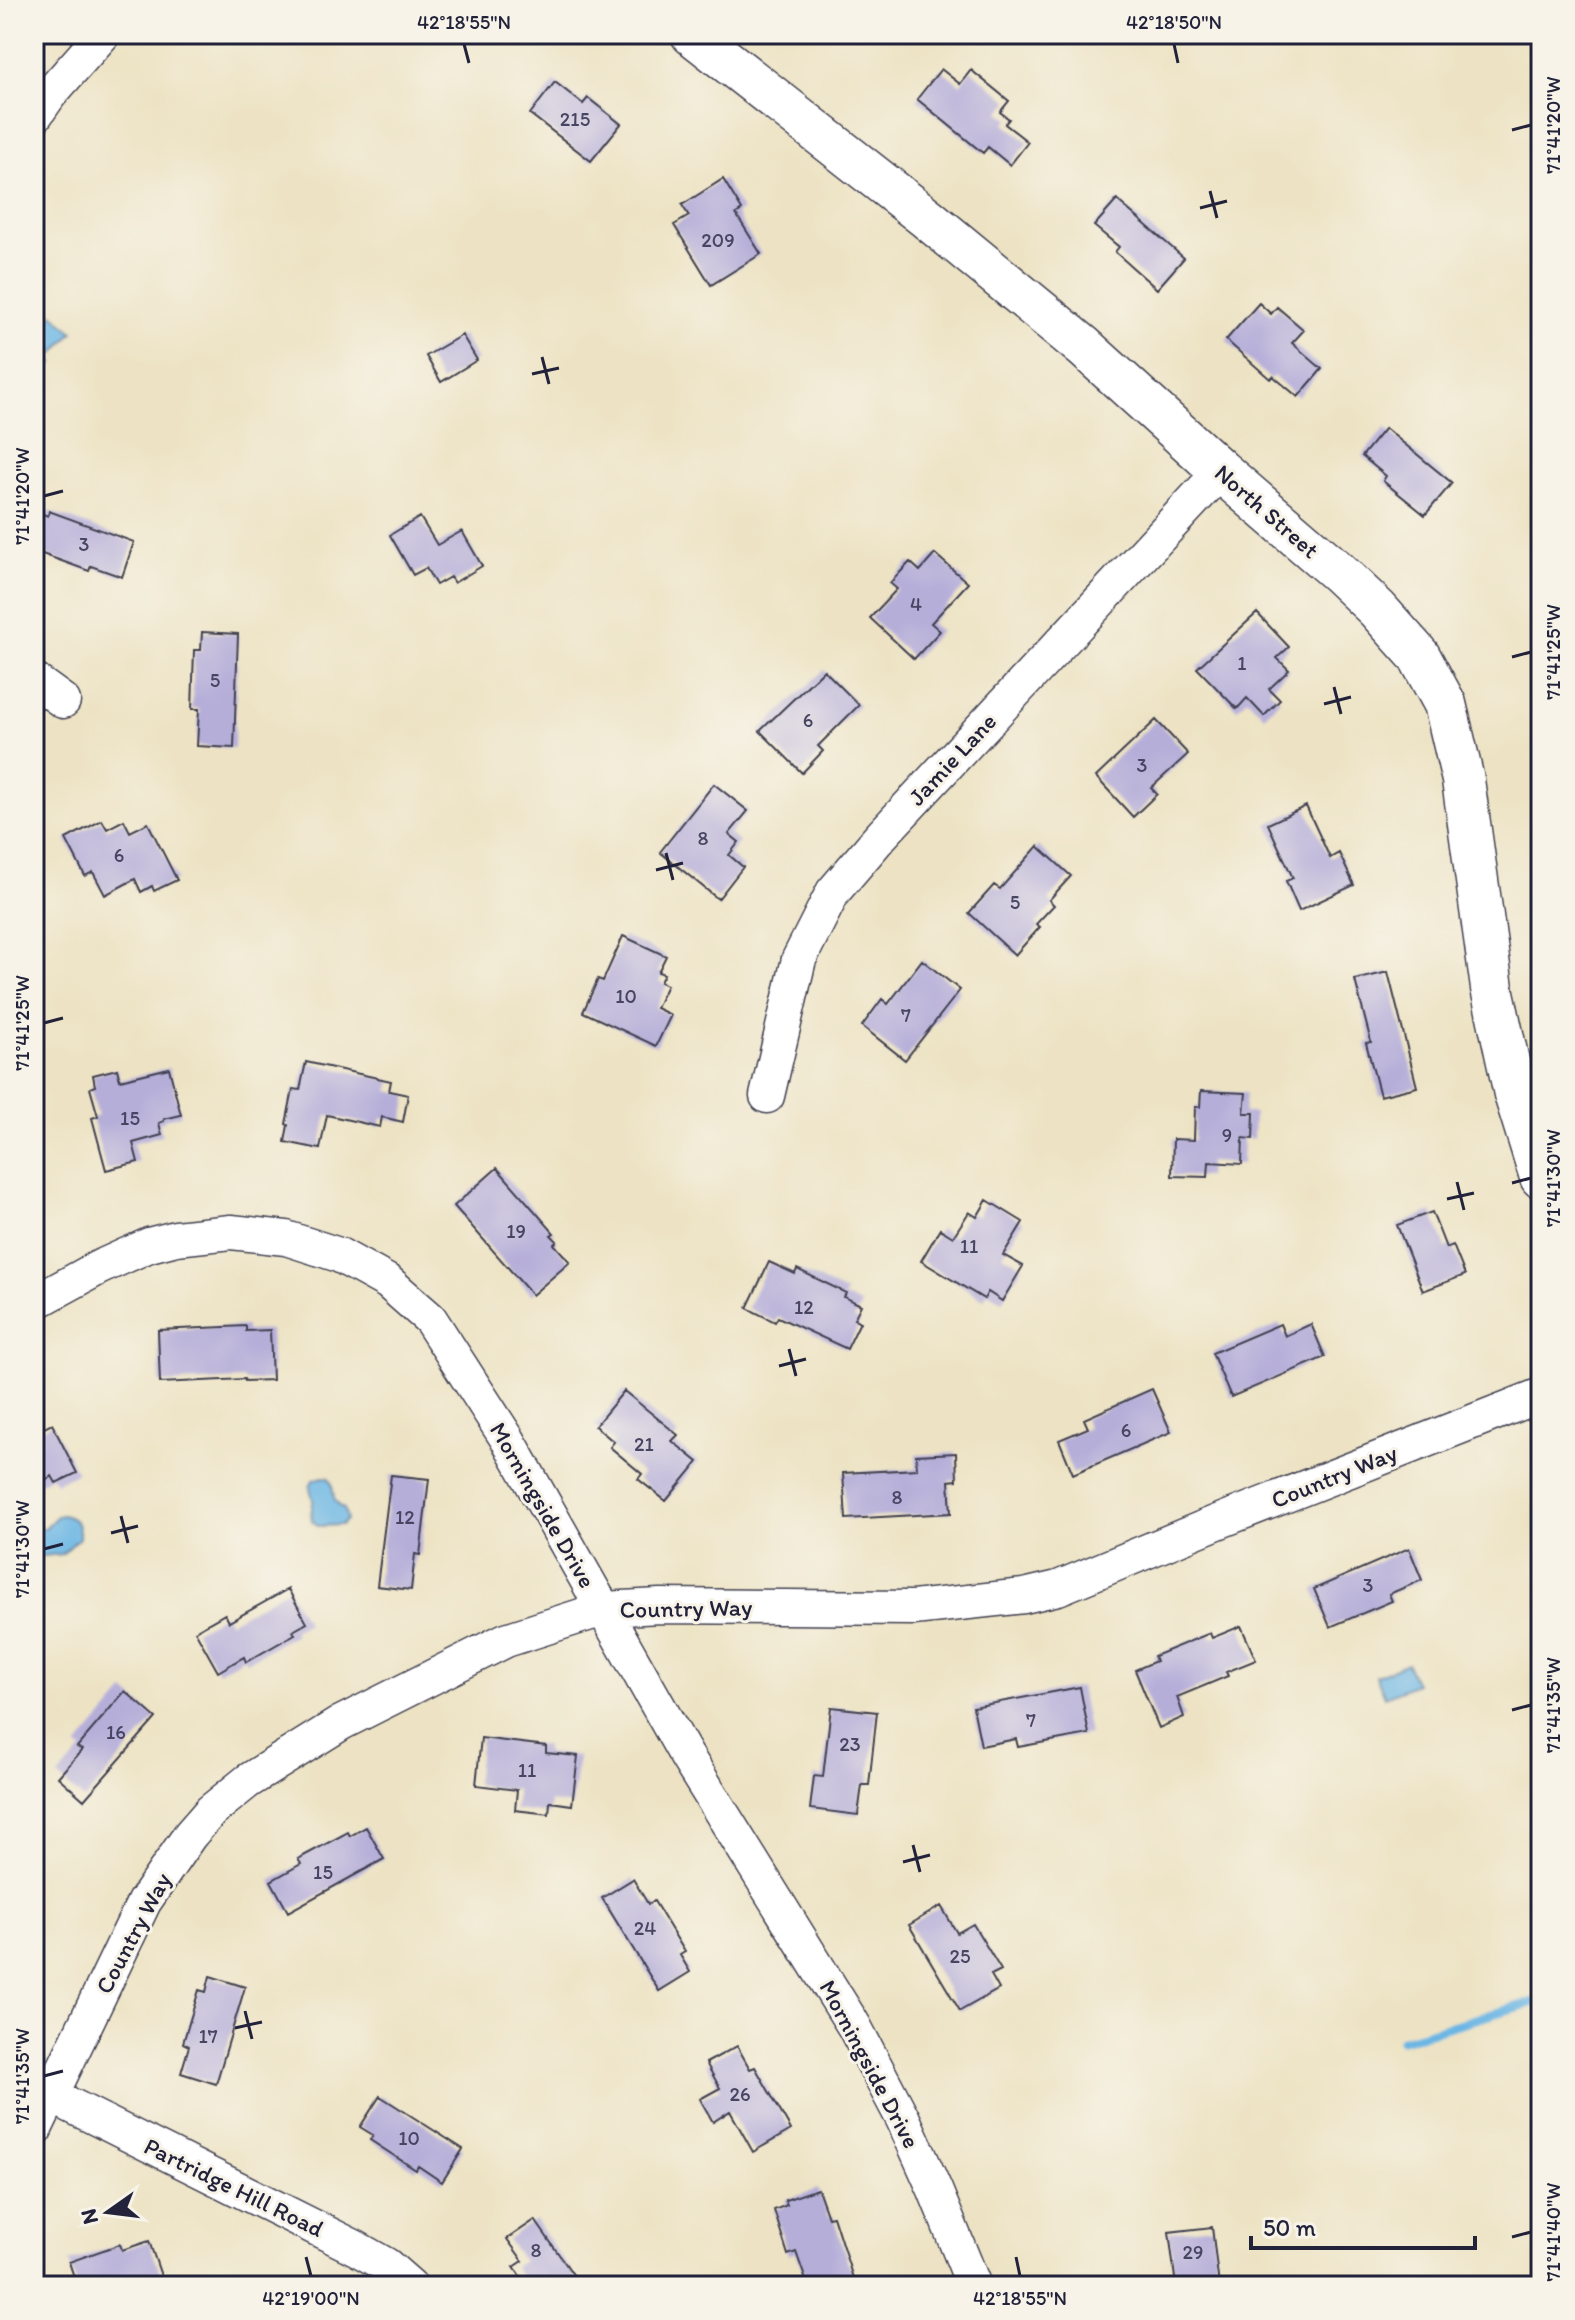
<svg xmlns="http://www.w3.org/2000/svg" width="1575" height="2320" font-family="Itim,sans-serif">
  <rect width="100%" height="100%" fill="#f7f3e8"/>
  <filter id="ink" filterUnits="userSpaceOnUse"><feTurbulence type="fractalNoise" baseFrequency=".0125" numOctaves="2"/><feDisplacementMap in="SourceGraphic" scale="16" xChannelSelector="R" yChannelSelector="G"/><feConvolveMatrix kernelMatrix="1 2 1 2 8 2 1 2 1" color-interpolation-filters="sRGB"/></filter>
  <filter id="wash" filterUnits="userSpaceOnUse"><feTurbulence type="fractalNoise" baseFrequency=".006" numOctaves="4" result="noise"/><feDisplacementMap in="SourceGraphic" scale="32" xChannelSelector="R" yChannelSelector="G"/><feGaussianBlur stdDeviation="1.8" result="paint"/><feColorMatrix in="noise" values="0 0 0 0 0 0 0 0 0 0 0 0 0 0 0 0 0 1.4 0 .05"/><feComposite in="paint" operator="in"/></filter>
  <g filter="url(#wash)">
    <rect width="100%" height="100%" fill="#ede3c4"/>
    <path fill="#6bb6e4" stroke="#466c90" stroke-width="2" d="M 53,314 L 73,332 L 49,359 L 53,363 L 45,372 L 42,369 L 40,372 L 34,366 L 34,336 Z
      M 323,1477 L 329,1478 C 337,1492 328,1499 344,1509 L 347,1519 L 341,1525 L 319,1526 L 312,1521 C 310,1513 312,1510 313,1503 C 314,1492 306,1493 313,1480 Z
      M 62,1515 C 76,1518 80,1524 79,1538 L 62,1554 L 34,1557 L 34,1528 L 45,1528 L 57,1516 Z
      M 1407,1663 L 1416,1684 L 1385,1697 L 1376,1676 Z"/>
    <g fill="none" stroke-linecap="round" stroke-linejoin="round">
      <path stroke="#6bb6e4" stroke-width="9" d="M 1402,2040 L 1541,2000"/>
    </g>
    <g id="blocks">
      <path fill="#b5aed9" d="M 941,69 L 960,84 L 971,70 L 1009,101 L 1000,112 L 1009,119 L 1005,124 L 1028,142 L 1010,165 L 988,147 L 983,153 L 917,99 Z
        M 555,82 L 583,104 L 588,98 L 621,124 L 591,161 L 530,114 Z
        M 723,179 L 742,210 L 736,214 L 761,254 L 711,285 L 674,225 L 689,216 L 682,205 Z
        M 1117,200 L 1184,258 L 1157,289 L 1115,252 L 1119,247 L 1094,226 Z
        M 1259,303 L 1271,314 L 1277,307 L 1304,330 L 1292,343 L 1322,369 L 1298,397 L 1273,376 L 1270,379 L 1226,340 Z
        M 462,335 L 477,360 L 441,382 L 426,356 Z
        M 1385,428 L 1452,483 L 1425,515 L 1383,481 L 1386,476 L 1362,456 Z
        M 34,511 L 48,516 L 49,511 L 134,542 L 122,577 L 91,566 L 89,571 L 34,551 Z
        M 420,517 L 437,545 L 462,531 L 482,566 L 454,583 L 450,577 L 436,585 L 426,568 L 413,575 L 390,535 Z
        M 935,554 L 968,583 L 931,623 L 940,631 L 914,659 L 870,618 L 897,589 L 890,583 L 910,562 L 920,571 Z
        M 1257,613 L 1289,647 L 1277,658 L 1289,670 L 1269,689 L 1280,700 L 1264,716 L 1247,698 L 1237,709 L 1197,668 Z
        M 202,632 L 238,634 L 234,748 L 197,746 L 199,709 L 192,709 L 194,650 L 201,650 Z
        M 824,670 L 859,705 L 818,746 L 823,751 L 802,773 L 760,731 Z
        M 1156,720 L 1188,754 L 1151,788 L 1157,794 L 1133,817 L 1096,777 Z
        M 714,784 L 748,811 L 729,834 L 739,842 L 729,855 L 743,867 L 718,899 L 660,852 Z
        M 1306,806 L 1330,858 L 1339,853 L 1354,885 L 1299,911 L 1286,881 L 1293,878 L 1268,824 Z
        M 102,820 L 107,829 L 124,820 L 130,832 L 148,823 L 177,880 L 154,891 L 152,886 L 141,892 L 135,879 L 105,895 L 93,872 L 85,876 L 66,839 Z
        M 1038,846 L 1071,876 L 1049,900 L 1054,905 L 1036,924 L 1040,927 L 1015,955 L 969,913 L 994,885 L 1000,889 Z
        M 623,936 L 666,956 L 658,972 L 664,974 L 660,982 L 667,985 L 656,1008 L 671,1015 L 656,1046 L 583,1012 L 598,979 L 603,981 Z
        M 922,960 L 960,990 L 905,1060 L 862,1026 L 882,999 L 888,1004 Z
        M 1388,972 L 1417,1087 L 1380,1096 L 1366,1043 L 1371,1042 L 1355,980 Z
        M 306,1062 L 391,1081 L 389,1091 L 408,1095 L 403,1122 L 382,1117 L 380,1127 L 327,1115 L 320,1149 L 285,1142 L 288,1125 L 286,1124 L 293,1089 L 300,1090 Z
        M 169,1068 L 181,1115 L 164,1119 L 164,1121 L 159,1123 L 162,1135 L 133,1143 L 138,1162 L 106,1170 L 92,1118 L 98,1116 L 90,1088 L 95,1086 L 93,1075 L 117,1069 L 120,1080 Z
        M 1201,1091 L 1246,1093 L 1244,1113 L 1254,1113 L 1253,1139 L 1243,1138 L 1242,1164 L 1209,1162 L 1208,1177 L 1172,1176 L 1173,1139 L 1194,1140 L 1195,1107 L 1200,1107 Z
        M 497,1168 L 554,1233 L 551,1235 L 557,1241 L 554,1244 L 570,1262 L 532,1295 L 454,1206 Z
        M 987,1200 L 1023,1222 L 1003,1255 L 1023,1266 L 1002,1301 L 988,1292 L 984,1299 L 921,1261 L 940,1229 L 953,1237 L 969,1212 L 977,1217 Z
        M 1432,1212 L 1446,1248 L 1453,1245 L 1465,1275 L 1423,1291 L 1397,1225 Z
        M 769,1262 L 795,1274 L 797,1269 L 846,1293 L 844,1297 L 861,1305 L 854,1319 L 860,1322 L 847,1349 L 778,1317 L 775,1322 L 747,1308 Z
        M 1280,1324 L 1285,1336 L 1311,1324 L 1325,1357 L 1231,1397 L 1212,1353 Z
        M 246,1326 L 246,1331 L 270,1330 L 272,1380 L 245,1381 L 244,1379 L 160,1383 L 158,1330 Z
        M 1152,1389 L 1171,1432 L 1073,1474 L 1059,1440 L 1088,1428 L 1084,1419 Z
        M 624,1391 L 678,1435 L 672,1441 L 698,1462 L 666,1501 L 638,1479 L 642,1474 L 610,1447 L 614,1442 L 595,1426 Z
        M 52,1424 L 77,1473 L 56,1483 L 52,1476 L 34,1486 L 34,1433 Z
        M 956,1453 L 957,1480 L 949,1481 L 951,1513 L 846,1519 L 843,1473 L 917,1469 L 916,1455 Z
        M 391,1475 L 429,1479 L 420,1555 L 415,1554 L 411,1590 L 377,1586 Z
        M 1409,1548 L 1422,1580 L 1389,1594 L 1392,1601 L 1330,1627 L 1314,1589 Z
        M 288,1589 L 307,1623 L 293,1631 L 295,1634 L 246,1662 L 244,1657 L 218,1672 L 195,1631 L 225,1614 L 229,1622 Z
        M 1241,1626 L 1256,1660 L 1226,1672 L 1228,1676 L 1177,1697 L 1184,1717 L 1159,1728 L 1135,1670 L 1156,1661 L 1154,1656 L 1210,1633 L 1212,1638 Z
        M 1080,1687 L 1089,1734 L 1018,1747 L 1016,1739 L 981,1746 L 973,1707 Z
        M 125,1691 L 156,1718 L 84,1800 L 58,1777 L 82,1750 L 77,1747 Z
        M 831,1707 L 877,1712 L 869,1785 L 862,1785 L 858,1815 L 810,1809 L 814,1776 L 823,1777 Z
        M 481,1738 L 546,1746 L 546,1753 L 578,1756 L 572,1805 L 550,1802 L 549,1814 L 515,1810 L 517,1790 L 476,1785 Z
        M 366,1827 L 384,1859 L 288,1912 L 271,1881 L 301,1864 L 298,1859 L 348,1832 L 350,1836 Z
        M 633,1879 L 648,1904 L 654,1901 L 685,1952 L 680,1955 L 690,1972 L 659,1991 L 602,1898 Z
        M 941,1906 L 957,1933 L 973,1924 L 1001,1970 L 991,1975 L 999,1989 L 960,2011 L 909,1925 Z
        M 210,1976 L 245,1987 L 216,2084 L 181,2073 L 189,2046 L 183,2043 L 199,1990 L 206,1992 Z
        M 737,2046 L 750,2069 L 755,2067 L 791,2130 L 753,2152 L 730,2111 L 713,2122 L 700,2099 L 720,2088 L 706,2063 Z
        M 380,2096 L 463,2149 L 442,2182 L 418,2166 L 416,2170 L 370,2140 L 373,2135 L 360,2127 Z
        M 818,2189 L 828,2217 L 833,2216 L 853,2278 L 829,2286 L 808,2286 L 796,2252 L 788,2255 L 774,2210 L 787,2205 L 785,2200 Z
        M 535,2220 L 581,2286 L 527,2286 L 514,2267 L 523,2261 L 507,2239 Z
        M 1212,2227 L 1219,2286 L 1176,2286 L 1169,2232 Z
        M 149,2241 L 161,2276 L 132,2286 L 77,2286 L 69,2262 L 120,2244 L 122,2250 Z"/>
    </g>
  </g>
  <g filter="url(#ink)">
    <use href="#blocks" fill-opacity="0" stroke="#403f50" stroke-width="2"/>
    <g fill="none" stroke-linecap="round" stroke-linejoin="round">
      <defs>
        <path id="minor" d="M 34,117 L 50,94 L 103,34
          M 34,680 L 63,701
          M 767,1096 L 799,959 L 833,892 L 880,837 L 1221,471
          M 34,1303 L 98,1268 L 149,1245 L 176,1238 L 231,1232 L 286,1238 L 339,1255 L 388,1282 L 430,1319 L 508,1440 L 687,1757 L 854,2026 L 903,2119 L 935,2190 L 974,2286
          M 52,2096 L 356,2248 L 386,2265 L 410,2286
          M 34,2131 L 144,1902 L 190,1835 L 211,1811 L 248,1781 L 341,1723 L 506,1640 L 603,1609 L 660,1606 L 913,1608 L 1024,1596 L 1058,1588 L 1215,1523 L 1541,1395"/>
        <path id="tertiary" d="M 692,34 L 927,218 L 1084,347 L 1221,471 L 1338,572 L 1377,609 L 1419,656 L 1445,704 L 1463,780 L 1492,988 L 1515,1094 L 1541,1177"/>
      </defs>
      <use href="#minor" stroke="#403f50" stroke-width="37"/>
      <use href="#tertiary" stroke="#403f50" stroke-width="45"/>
      <use href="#minor" stroke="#fff" stroke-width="34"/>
      <use href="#tertiary" stroke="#fff" stroke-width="42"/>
    </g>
  </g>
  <path fill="none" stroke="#22223b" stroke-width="3" d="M 464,44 L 469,63M 1174,44 L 1178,63M 1512,130 L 1531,125M 1210,191 L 1217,218M 1200,208 L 1227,201M 542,357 L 549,384M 532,374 L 559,368M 44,496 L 63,491M 1512,657 L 1531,652M 1334,687 L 1341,714M 1324,704 L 1351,697M 666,853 L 673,880M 656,870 L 683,863M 44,1023 L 63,1018M 1457,1182 L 1464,1210M 1512,1183 L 1531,1178M 1447,1199 L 1474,1193M 789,1349 L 796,1376M 779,1366 L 806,1359M 121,1516 L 128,1543M 111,1533 L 138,1526M 44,1549 L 63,1544M 1512,1710 L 1531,1705M 913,1845 L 920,1872M 903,1862 L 930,1855M 245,2011 L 252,2039M 235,2028 L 262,2022M 44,2076 L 63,2071M 1512,2237 L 1531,2232M 306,2257 L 311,2276M 1016,2257 L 1020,2276"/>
  <g text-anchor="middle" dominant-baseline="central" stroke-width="6" stroke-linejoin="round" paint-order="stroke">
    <g font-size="20" fill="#474562">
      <text x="575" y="119">215</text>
      <text x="718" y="240">209</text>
      <text x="84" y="544">3</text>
      <text x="916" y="604">4</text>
      <text x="1242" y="663">1</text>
      <text x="215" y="680">5</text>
      <text x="808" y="720">6</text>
      <text x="1142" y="765">3</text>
      <text x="703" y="838">8</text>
      <text x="119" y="855">6</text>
      <text x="1015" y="902">5</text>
      <text x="626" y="996">10</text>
      <text x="906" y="1015">7</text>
      <text x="130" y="1118">15</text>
      <text x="1227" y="1135">9</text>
      <text x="516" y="1231">19</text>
      <text x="969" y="1246">11</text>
      <text x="804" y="1307">12</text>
      <text x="1126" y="1430">6</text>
      <text x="644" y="1444">21</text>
      <text x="897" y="1497">8</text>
      <text x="405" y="1517">12</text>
      <text x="1368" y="1585">3</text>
      <text x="1031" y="1720">7</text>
      <text x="116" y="1732">16</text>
      <text x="850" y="1744">23</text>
      <text x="527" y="1770">11</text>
      <text x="323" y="1872">15</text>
      <text x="645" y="1928">24</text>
      <text x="960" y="1956">25</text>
      <text x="208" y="2036">17</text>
      <text x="740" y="2094">26</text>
      <text x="409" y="2138">10</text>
      <text x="536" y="2250">8</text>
      <text x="1193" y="2252">29</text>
    </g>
    <g font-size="24" fill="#22223b" stroke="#f7f3e8">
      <text transform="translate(1267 511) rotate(41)">North Street</text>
      <text transform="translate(952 759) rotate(-47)">Jamie Lane</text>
      <text transform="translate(1334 1476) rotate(-22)">Country Way</text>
      <text transform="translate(543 1505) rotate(60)">Morningside Drive</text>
      <text transform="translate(686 1608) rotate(-1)">Country Way</text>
      <text transform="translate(133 1933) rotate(-62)">Country Way</text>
      <text transform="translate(870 2064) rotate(62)">Morningside Drive</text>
      <text transform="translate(234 2187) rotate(26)">Partridge Hill Road</text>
    </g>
  </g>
  <rect width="1575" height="2320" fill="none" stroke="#f7f3e8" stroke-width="88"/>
  <g transform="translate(108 2212) rotate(256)" stroke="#f7f3e8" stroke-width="6" paint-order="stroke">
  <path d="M0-6L14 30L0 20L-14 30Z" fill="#22223b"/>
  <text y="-12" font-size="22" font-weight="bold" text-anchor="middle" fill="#22223b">N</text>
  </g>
  <path d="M1251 2236v12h224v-12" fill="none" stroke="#22223b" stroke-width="4"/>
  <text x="1263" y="2236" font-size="24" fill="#22223b" stroke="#f7f3e8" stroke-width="6" paint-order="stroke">50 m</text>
  <rect x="44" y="44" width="1487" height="2232" fill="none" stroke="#22223b" stroke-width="3"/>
  <g font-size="20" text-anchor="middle" fill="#22223b">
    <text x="464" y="29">42°18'55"N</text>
    <text x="1174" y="29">42°18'50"N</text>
    <text transform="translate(1553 125) rotate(-90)" y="7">71°41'20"W</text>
    <text transform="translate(22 496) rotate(-90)" y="7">71°41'20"W</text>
    <text transform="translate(1553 652) rotate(-90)" y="7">71°41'25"W</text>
    <text transform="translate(22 1023) rotate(-90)" y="7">71°41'25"W</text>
    <text transform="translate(1553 1178) rotate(-90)" y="7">71°41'30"W</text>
    <text transform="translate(22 1549) rotate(-90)" y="7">71°41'30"W</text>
    <text transform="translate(1553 1705) rotate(-90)" y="7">71°41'35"W</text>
    <text transform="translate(22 2076) rotate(-90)" y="7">71°41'35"W</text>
    <text transform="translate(1553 2232) rotate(-90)" y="7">71°41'40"W</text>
    <text x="311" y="2305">42°19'00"N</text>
    <text x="1020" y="2305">42°18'55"N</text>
  </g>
</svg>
